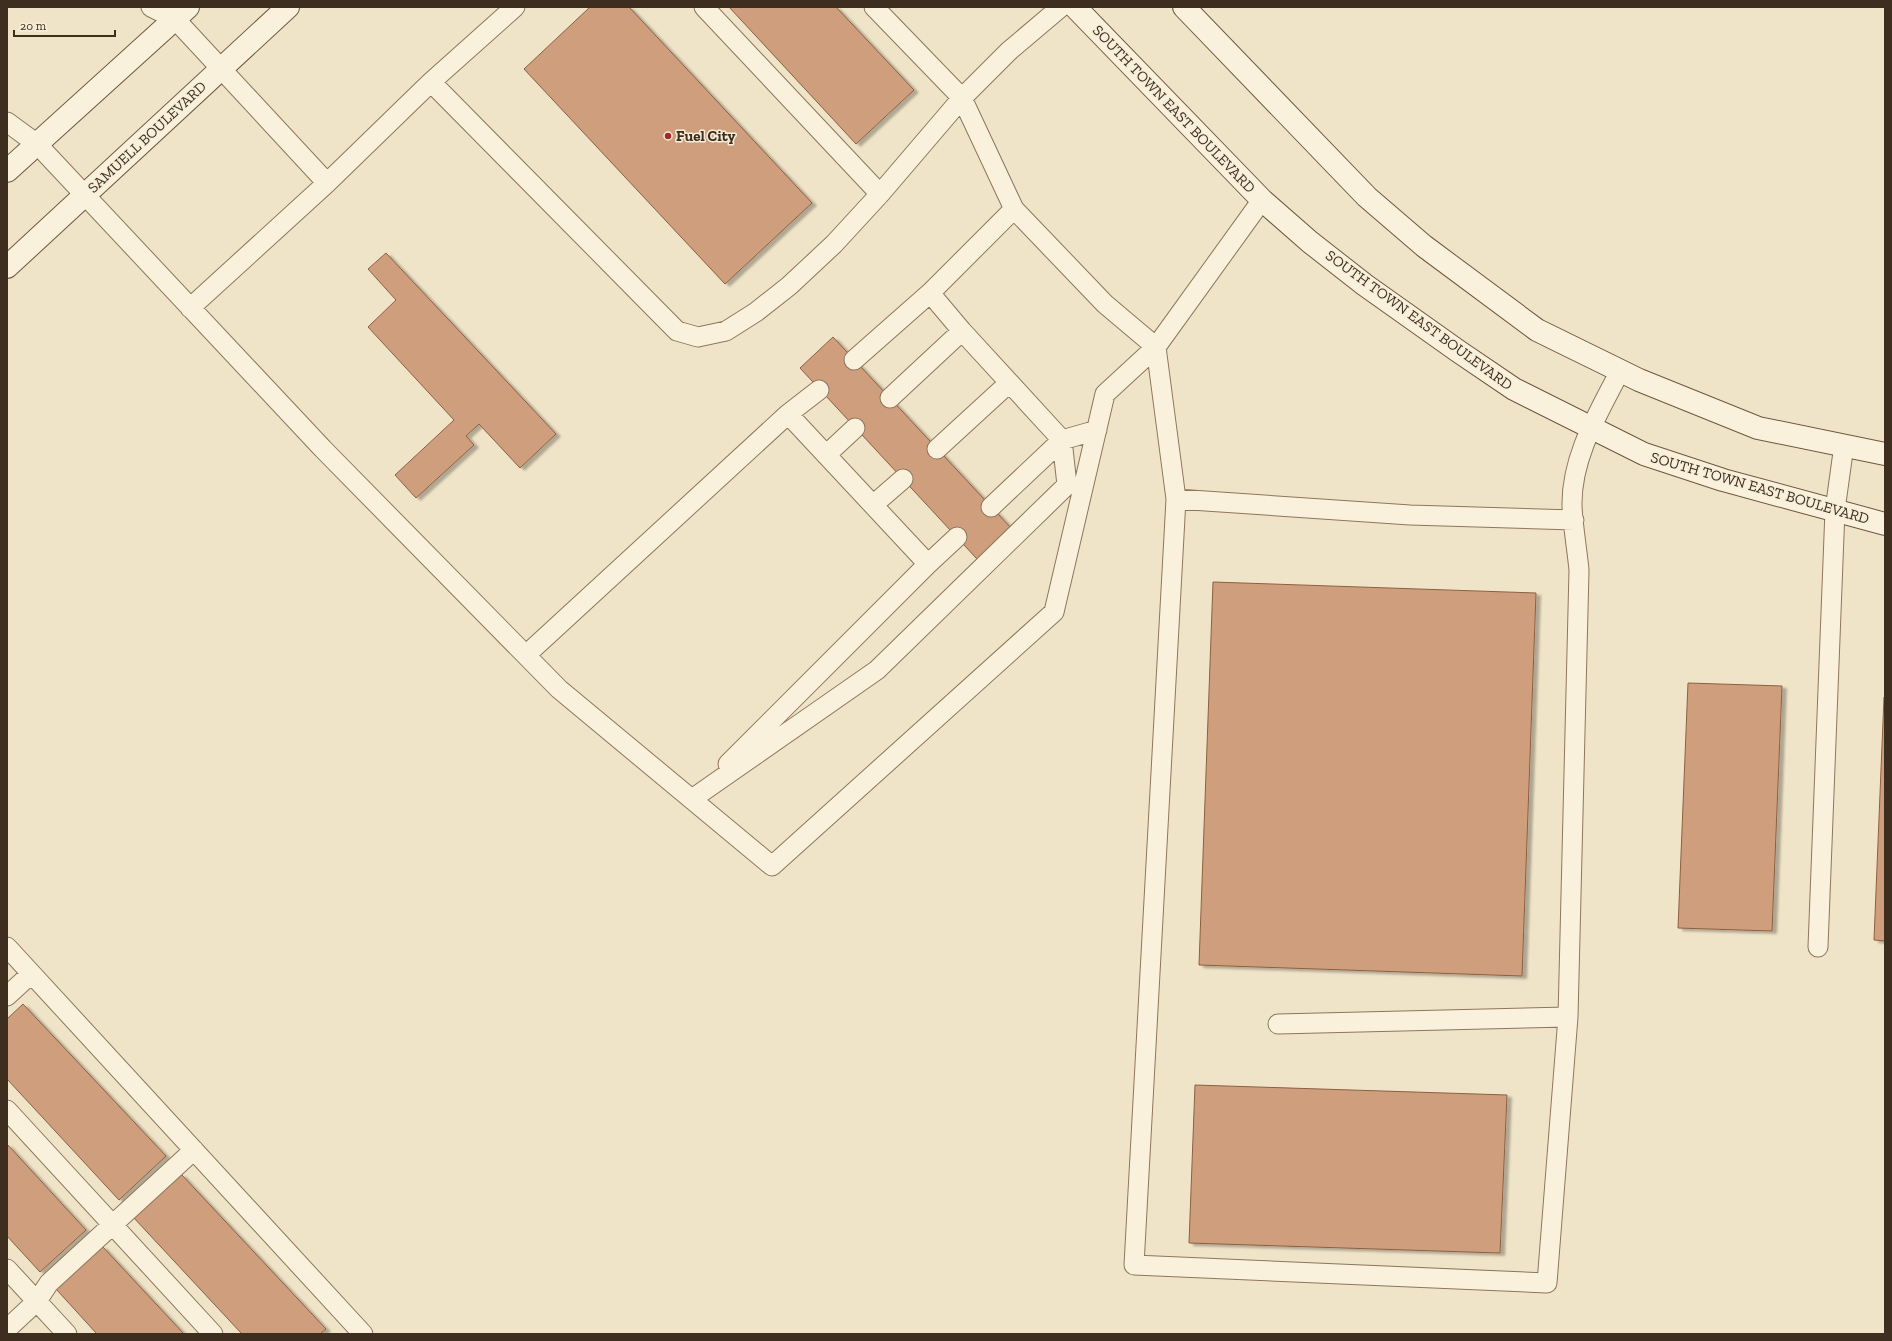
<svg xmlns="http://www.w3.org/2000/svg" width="1892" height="1341" font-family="'Zilla Slab',serif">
  <defs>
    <filter id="shadow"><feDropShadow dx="4.5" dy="2.5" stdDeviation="1" flood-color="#0004"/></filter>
  </defs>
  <rect width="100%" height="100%" fill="#f0e4c8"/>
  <path fill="#cf9f7d" stroke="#8d5f41" filter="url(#shadow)" d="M 590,7 L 629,7 L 812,203 L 725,284 L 524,69 Z
    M 729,7 L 836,7 L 914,90 L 856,144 Z
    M 386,253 L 556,434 L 520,468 L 479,424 L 466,436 L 474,445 L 416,498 L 395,475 L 454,420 L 368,327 L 396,300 L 368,269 Z
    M 833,337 L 1011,528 L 977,559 L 800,368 Z
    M 1213,582 L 1536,593 L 1522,976 L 1199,965 Z
    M 1688,683 L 1782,686 L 1772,931 L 1678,928 Z
    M 1884,697 L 1885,697 L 1885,941 L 1874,940 Z
    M 23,1004 L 166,1156 L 119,1200 L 7,1079 L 7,1019 Z
    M 1195,1085 L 1507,1095 L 1500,1253 L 1189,1243 Z
    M 7,1144 L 86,1230 L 40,1272 L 7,1236 Z
    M 181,1174 L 326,1329 L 320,1334 L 242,1334 L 134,1218 Z
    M 102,1246 L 184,1334 L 97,1334 L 56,1289 Z"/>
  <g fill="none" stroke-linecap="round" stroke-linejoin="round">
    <defs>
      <path id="service" d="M 151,7 L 175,19 L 327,183
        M 704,7 L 880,194
        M 874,7 L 962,98 L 1014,209 L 1105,304 L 1156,347 L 1176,499 L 1134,1265 L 1547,1283 L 1568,1017
        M 431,82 L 677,331 L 698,337 L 726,331 L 756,312 L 789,286 L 834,244 L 880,194 L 962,98 L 1009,51 L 1061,7
        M 7,122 L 37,144 L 323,449 L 559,689 L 772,866 L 1054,612 L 1105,394 L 1156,347 L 1262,200
        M 190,308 L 327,183 L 431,82 L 515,7
        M 854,360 L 930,293
        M 890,398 L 962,331
        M 788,414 L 928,564 L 957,537
        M 937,449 L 1009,383
        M 826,455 L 855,428
        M 1176,499 L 1410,515 L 1574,520
        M 873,505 L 903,479
        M 991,507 L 1062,440 L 1097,430
        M 526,655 L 788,414 L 819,390
        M 728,764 L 928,564
        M 692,799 L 877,670 L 1067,485 L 1062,440 L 962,331 L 930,293 L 1014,209
        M 7,947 L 363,1334
        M 1818,947 L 1835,510 L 1844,445
        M 7,996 L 31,974
        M 1278,1024 L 1568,1017 L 1579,570 C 1577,549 1573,527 1572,506 C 1571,457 1599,412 1620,371
        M 7,1110 L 213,1334
        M 7,1269 L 67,1334
        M 7,1329 L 37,1301 L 49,1283 L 194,1150"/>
      <path id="secondary" d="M 1075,7 L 1262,200 L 1310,242 L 1365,285 L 1458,351 L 1514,389 L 1644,454 L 1723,480 L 1885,524
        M 1184,7 L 1367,197 L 1424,246 L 1537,330 L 1639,380 L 1758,428 L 1885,454
        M 7,171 L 188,7
        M 7,267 L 288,7"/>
    </defs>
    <use href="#service" stroke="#8d765c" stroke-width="21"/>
    <use href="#secondary" stroke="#6f573f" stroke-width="24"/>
    <use href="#service" stroke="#faf1dc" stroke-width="19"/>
    <use href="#secondary" stroke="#faf1dc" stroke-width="22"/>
  </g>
  <circle fill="#9e2a2b" stroke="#f7eed8" stroke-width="1.5" cx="668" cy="136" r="4"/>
  <g text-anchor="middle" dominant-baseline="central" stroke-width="3" stroke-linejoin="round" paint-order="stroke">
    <g font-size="15" fill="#3d2e20" stroke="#f7eed8">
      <text transform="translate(1174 109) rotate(46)">SOUTH TOWN EAST BOULEVARD</text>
      <text transform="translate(147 137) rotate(-43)">SAMUELL BOULEVARD</text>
      <text transform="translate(1419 320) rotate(36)">SOUTH TOWN EAST BOULEVARD</text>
      <text transform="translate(1760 488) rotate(16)">SOUTH TOWN EAST BOULEVARD</text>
    </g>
    <g font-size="15" font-weight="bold" fill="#3d2e20" stroke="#f7eed8" text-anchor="start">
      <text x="676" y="136">Fuel City</text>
    </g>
  </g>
  <rect width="1892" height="1341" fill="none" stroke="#3d2e20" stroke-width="16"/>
  <path d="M14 30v6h101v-6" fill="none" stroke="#3d2e20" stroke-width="2"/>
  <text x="20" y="30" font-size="12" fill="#3d2e20" stroke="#f7eed8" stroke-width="3" paint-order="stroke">20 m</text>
</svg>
